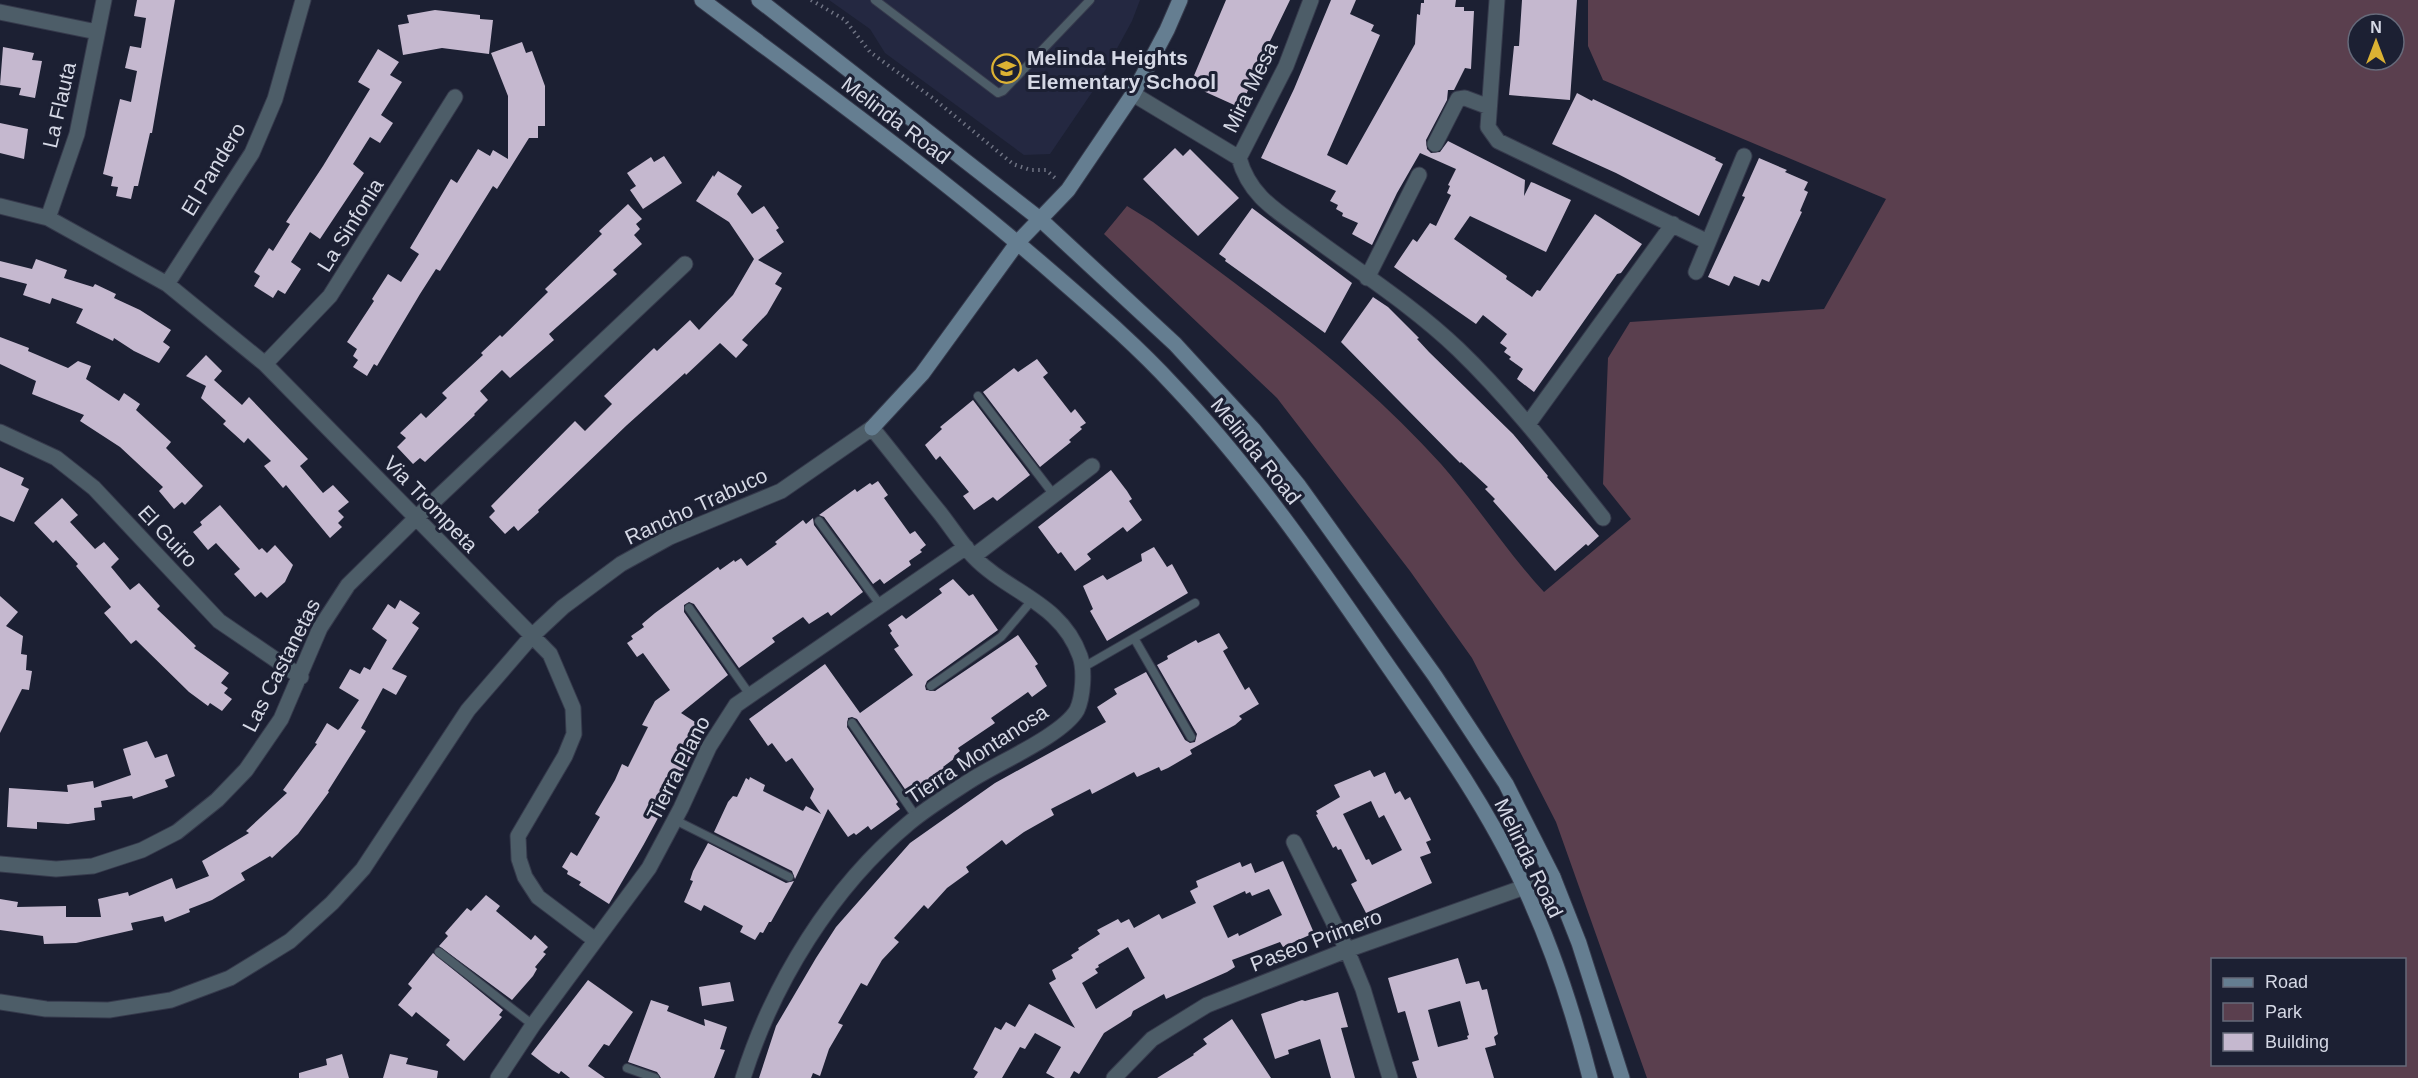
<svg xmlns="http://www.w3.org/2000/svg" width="2418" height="1078" font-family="Helvetica,sans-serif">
  <rect width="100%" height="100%" fill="#1c2033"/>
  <path fill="#242841" d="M 829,0 L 1140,0 L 1132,21 L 1097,85 L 1050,154 L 1024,155 L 885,53 L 870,29 Z"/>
  <path fill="#5a3f4e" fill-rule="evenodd" d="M 1588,0 L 2418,0 L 2418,1078 L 1647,1078 L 1556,822 L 1472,658 L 1410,571 L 1277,398 L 1104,234 L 1127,206 L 1153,222 C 1253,297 1357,370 1441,464 C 1477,505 1507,552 1544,592 L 1631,519 L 1603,484 L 1608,358 L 1630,322 L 1824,309 L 1886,199 L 1603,80 L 1588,46 ZM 2358,24 L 2394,24 L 2394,60 L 2358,60 ZM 2212,960 L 2404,960 L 2404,1064 L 2212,1064 Z"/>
  <path fill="#c5b8cf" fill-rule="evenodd" d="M 137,0 L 175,0 L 152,133 L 150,133 L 138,186 L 134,186 L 131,199 L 116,196 L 118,187 L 111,186 L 113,177 L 103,174 L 120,99 L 131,102 L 137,71 L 125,68 L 130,46 L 141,48 L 146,18 L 134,16 Z
    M 1226,0 L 1290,0 L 1255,72 L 1241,108 L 1190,85 Z
    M 1331,0 L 1356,0 L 1350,14 L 1374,25 L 1371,31 L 1380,35 L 1327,155 L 1347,165 L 1415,44 L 1417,14 L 1420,15 L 1421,3 L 1424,3 L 1424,0 L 1456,0 L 1455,7 L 1464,7 L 1464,11 L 1474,11 L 1471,69 L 1465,68 L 1454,90 L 1448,90 L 1447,100 L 1426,140 L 1427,149 L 1431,153 L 1440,152 L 1448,141 L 1525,180 L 1524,196 L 1531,182 L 1534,183 L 1571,200 L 1546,252 L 1470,216 L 1454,239 L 1507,276 L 1506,279 L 1532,297 L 1537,290 L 1540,291 L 1595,214 L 1642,244 L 1621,273 L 1617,274 L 1534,392 L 1517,379 L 1523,369 L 1509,359 L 1511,357 L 1504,352 L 1507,348 L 1500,343 L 1507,334 L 1483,315 L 1476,324 L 1394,267 L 1413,239 L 1417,242 L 1430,223 L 1436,226 L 1451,195 L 1447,193 L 1450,186 L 1448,185 L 1456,169 L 1420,153 L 1397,193 L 1372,245 L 1352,234 L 1358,223 L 1342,216 L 1343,213 L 1336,209 L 1338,205 L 1330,201 L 1336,191 L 1261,158 L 1294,89 Z
    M 1522,0 L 1577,0 L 1570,100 L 1509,95 L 1514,46 L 1519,46 Z
    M 435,10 L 480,15 L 480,19 L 493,20 L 489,54 L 442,48 L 403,55 L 398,25 L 409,23 L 407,15 Z
    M 522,42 L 526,53 L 532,51 L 545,86 L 545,126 L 538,126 L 538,138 L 529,138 L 497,189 L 493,186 L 440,271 L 436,269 L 420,294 L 377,366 L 374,364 L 367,376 L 353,367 L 358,360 L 353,356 L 357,349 L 347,342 L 374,301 L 372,299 L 388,274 L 401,282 L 419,254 L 410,248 L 451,179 L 457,183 L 478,149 L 490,156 L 493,150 L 508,159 L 508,96 L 491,53 Z
    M 3,47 L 34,53 L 32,60 L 42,61 L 35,98 L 19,95 L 21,88 L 0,85 Z
    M 378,49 L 399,62 L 390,75 L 402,82 L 381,115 L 393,123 L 380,143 L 370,137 L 353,164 L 364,173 L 320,239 L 310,232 L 291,262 L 301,269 L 285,294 L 278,290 L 273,298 L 254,286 L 260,276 L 254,272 L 269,248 L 273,251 L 290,224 L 286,222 L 323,166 L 370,89 L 358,82 Z
    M 1577,93 L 1592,101 L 1593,99 L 1716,158 L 1715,160 L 1723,164 L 1699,216 L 1616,173 L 1552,144 Z
    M 0,123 L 28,129 L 24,159 L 0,153 Z
    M 1175,148 L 1183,156 L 1190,149 L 1239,198 L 1198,236 L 1143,179 Z
    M 664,156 L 682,183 L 643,209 L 630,190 L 636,186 L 627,173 L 651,157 L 654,162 Z
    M 1759,158 L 1787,170 L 1785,172 L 1808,182 L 1804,190 L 1808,192 L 1800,211 L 1802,212 L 1769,282 L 1762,279 L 1759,286 L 1734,276 L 1729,286 L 1708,277 L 1745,197 L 1742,196 Z
    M 718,171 L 742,186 L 737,194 L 752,214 L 764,206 L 779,228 L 776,230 L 784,242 L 758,260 L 782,273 L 775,284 L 782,288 L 767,314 L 742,340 L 748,345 L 736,358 L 720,343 L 686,375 L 685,373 L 627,425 L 538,510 L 539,512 L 518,531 L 514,526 L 505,534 L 489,517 L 495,511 L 491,506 L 575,421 L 585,431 L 612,404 L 604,396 L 654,348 L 657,351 L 690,320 L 699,330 L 733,295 L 754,259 L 729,222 L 696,201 L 713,175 L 714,177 Z
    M 628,204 L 642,219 L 636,224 L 640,229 L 634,235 L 642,244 L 613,270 L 617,274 L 549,334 L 554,340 L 510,378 L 502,370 L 480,391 L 488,400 L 474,414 L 475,415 L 425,462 L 420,458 L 413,464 L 397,447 L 406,438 L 400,433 L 421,413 L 426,418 L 447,398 L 442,393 L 483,355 L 481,353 L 500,335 L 502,337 L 548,292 L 545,289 L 602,234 L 599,231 Z
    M 1252,208 L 1352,283 L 1325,333 L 1225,261 L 1226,259 L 1219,254 Z
    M 36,259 L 67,270 L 64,278 L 93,287 L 95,284 L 116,294 L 114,298 L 140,310 L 171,330 L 163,342 L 170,347 L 159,363 L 134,351 L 114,338 L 113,341 L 76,323 L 83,309 L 52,298 L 50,304 L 23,295 L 27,284 L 0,277 L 0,261 L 32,269 Z
    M 1373,297 L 1388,307 L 1419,338 L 1417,339 L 1429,352 L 1513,434 L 1548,476 L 1547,477 L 1599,536 L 1588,546 L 1586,544 L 1555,571 L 1493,501 L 1495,499 L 1485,489 L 1488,487 L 1461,462 L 1460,463 L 1341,342 Z
    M 0,337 L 29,348 L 28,351 L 68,368 L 78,361 L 91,366 L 86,379 L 119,401 L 124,393 L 140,404 L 136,410 L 171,442 L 166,448 L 203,486 L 185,505 L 182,502 L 174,509 L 159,491 L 163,487 L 120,447 L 80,421 L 84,415 L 32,394 L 36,381 L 0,364 Z
    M 206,355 L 222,371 L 214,380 L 242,405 L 249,397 L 308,459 L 300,466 L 323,493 L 333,485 L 349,502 L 338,511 L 344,517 L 338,523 L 342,527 L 330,538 L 286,485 L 283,488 L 264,466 L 271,461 L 248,438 L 244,443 L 223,424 L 226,421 L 201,398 L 206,386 L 186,376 Z
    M 1037,359 L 1048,373 L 1043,377 L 1071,413 L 1075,409 L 1086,423 L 1080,427 L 1082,429 L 1069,440 L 1071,442 L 1040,467 L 983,392 L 1014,368 L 1018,372 Z
    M 973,400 L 1030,475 L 997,501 L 993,497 L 974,510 L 963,496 L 969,492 L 940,456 L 936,460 L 925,445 L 942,429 L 940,427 Z
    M 0,467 L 24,478 L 21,485 L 29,489 L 14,522 L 0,516 Z
    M 1111,470 L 1127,491 L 1132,499 L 1129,501 L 1142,520 L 1127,532 L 1123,527 L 1087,554 L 1091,559 L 1075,571 L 1061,552 L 1058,554 L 1038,527 Z
    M 878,481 L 888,495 L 884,498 L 910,534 L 915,531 L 926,545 L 920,550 L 922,552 L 909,561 L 911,565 L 884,584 L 880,579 L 873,584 L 824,517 L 819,515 L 855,489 L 857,492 L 870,483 L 872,485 Z
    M 62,498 L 78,515 L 70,522 L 95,549 L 104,542 L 119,559 L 111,567 L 130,590 L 139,583 L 160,606 L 157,609 L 196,646 L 194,648 L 229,673 L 221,683 L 228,688 L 224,693 L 232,699 L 222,711 L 210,703 L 208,706 L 189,692 L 136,640 L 131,644 L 104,613 L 111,607 L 76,566 L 78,564 L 56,540 L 53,543 L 34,523 Z
    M 220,505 L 259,550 L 262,548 L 267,553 L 275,545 L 293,565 L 285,582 L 267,598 L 261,592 L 255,597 L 234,574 L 240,569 L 216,543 L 208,550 L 193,532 L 202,525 L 200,522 Z
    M 813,518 L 814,525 L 863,592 L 831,616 L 828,612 L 809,624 L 803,617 L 772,638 L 775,642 L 739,668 L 694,604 L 689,602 L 684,605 L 684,612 L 728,675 L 681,713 L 706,729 L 644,844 L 609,904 L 579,885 L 581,882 L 567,874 L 568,871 L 562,867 L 571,852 L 577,856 L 600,817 L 595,814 L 615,780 L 622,764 L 628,767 L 648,727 L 642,725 L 655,701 L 670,690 L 643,653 L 637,657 L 627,643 L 633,639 L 631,636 L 644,627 L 642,624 L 655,613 L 718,567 L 720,570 L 734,560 L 735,562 L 741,558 L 747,566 L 777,544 L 775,542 L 803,520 L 806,524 Z
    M 1154,547 L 1167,567 L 1172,564 L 1188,593 L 1107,641 L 1090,611 L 1093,609 L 1083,586 L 1103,575 L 1107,580 L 1142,561 L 1141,554 Z
    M 953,579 L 969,596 L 973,594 L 998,630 L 927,681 L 925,686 L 926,690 L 935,691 L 1018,635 L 1038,664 L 1035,666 L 1047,686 L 1032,697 L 1028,692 L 991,718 L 995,723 L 958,748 L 960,751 L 954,756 L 955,758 L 943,767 L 944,768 L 938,774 L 909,795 L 857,719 L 852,717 L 848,718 L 847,727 L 898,802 L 896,804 L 900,809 L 871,830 L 868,826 L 856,835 L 854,833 L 848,837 L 828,809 L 795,879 L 792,871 L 714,832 L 728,802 L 733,796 L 737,797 L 746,778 L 749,780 L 750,777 L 765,785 L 763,791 L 803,811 L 806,806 L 821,814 L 810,798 L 814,789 L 792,758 L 786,762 L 772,743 L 768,746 L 749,719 L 825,664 L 860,713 L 913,675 L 894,649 L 899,646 L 890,633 L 892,631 L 888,625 L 902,615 L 906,619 L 942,593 L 939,589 Z
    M 0,596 L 18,612 L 6,626 L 23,636 L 21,654 L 27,655 L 26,670 L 32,671 L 29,690 L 22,689 L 0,733 Z
    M 400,600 L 420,613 L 412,623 L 419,628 L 392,669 L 407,676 L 396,695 L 383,688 L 361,728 L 366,731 L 328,791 L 329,792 L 298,834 L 272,858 L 270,856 L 241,873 L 245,880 L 212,900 L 189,909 L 190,912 L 165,922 L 163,916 L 131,923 L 133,930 L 76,943 L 44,944 L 43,936 L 0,930 L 0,899 L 18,902 L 17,907 L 66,906 L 66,917 L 101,917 L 98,899 L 128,892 L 129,896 L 172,878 L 176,889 L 209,876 L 202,861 L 249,833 L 246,831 L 287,793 L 283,790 L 317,744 L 315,743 L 327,723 L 338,730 L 340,728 L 359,700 L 339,688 L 350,669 L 360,674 L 364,667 L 370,670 L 387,640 L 372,629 L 388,604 L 395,609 Z
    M 1219,633 L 1228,648 L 1223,651 L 1245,690 L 1249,687 L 1259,704 L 1239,716 L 1242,719 L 1235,725 L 1190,750 L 1192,754 L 1168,768 L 1161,771 L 1159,767 L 1137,777 L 1134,772 L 1092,794 L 1090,789 L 1051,809 L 1054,815 L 1024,832 L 1006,845 L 1002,840 L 966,867 L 969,872 L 947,888 L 928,909 L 924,905 L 894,938 L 899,942 L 882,960 L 867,986 L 861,983 L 838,1023 L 843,1025 L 829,1049 L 820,1076 L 813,1073 L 811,1078 L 759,1078 L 776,1026 L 816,958 L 836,927 L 910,843 L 995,783 L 1106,722 L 1097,707 L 1117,694 L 1114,689 L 1146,672 L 1185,740 L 1190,743 L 1195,742 L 1197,734 L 1157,665 L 1168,659 L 1167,656 L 1196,640 L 1198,643 Z
    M 147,741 L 155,758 L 167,754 L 175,776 L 165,780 L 168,787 L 133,799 L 132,796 L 101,801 L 102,807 L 94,808 L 95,820 L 68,824 L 37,822 L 37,829 L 7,827 L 9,788 L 68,792 L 67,785 L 93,781 L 94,788 L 131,775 L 123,749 Z
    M 1370,770 L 1374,777 L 1385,772 L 1395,794 L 1400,791 L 1405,800 L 1410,797 L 1431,840 L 1426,842 L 1431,853 L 1420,857 L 1432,883 L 1366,913 L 1351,884 L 1357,881 L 1341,849 L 1338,850 L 1336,846 L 1333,848 L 1316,815 L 1318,814 L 1316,811 L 1340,797 L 1334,785 ZM 1371,801 L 1379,818 L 1384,815 L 1402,850 L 1372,865 L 1369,859 L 1366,860 L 1343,814 Z
    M 708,843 L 786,883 L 794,881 L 771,922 L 769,922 L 763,933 L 760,932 L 755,940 L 740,932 L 743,926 L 704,905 L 701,911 L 684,902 L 693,881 L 690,880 L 693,871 Z
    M 1283,861 L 1314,933 L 1283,947 L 1280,942 L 1232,960 L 1235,967 L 1227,972 L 1166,999 L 1164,994 L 1133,1011 L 1131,1016 L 1104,1033 L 1079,1074 L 1074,1071 L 1070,1078 L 1055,1078 L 1046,1073 L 1061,1047 L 1035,1033 L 1025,1049 L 1020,1047 L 1002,1078 L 974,1078 L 978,1072 L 973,1069 L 995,1027 L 1001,1030 L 1006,1022 L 1015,1027 L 1029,1004 L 1075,1028 L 1049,983 L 1056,979 L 1052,970 L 1073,958 L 1071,955 L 1079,950 L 1078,948 L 1100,934 L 1097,930 L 1118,919 L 1121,923 L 1129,919 L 1134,928 L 1159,914 L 1162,919 L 1196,903 L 1190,891 L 1198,887 L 1196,881 L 1240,862 L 1242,867 L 1251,863 L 1255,873 ZM 1269,889 L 1282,915 L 1239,936 L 1238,933 L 1228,938 L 1213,906 L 1245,891 L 1246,894 L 1250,892 L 1252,896 ZM 1128,947 L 1145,978 L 1096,1009 L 1082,983 L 1098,973 L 1095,969 L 1099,967 L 1098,965 Z
    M 486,895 L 500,906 L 496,911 L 531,940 L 535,935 L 548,947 L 543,952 L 546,954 L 535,967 L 537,969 L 533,976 L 512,1000 L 439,946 L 448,936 L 445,933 L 467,908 L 471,911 Z
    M 433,953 L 503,1010 L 499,1015 L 502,1017 L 464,1061 L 446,1045 L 450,1040 L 416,1012 L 412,1017 L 398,1005 L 412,988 L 408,984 Z
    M 1458,958 L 1466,984 L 1479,981 L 1482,990 L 1487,989 L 1498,1034 L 1494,1037 L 1496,1045 L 1485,1048 L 1494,1078 L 1417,1078 L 1412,1062 L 1419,1060 L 1405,1011 L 1398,1013 L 1388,978 ZM 1460,1001 L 1469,1035 L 1467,1036 L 1468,1039 L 1438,1047 L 1428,1010 Z
    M 588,980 L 633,1012 L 609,1046 L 604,1044 L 588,1066 L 605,1078 L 570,1078 L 561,1071 L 559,1074 L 552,1070 L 531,1054 Z
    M 730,982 L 734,1001 L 702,1006 L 699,987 Z
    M 1338,992 L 1348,1027 L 1341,1028 L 1355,1078 L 1331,1078 L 1320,1039 L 1288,1050 L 1289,1054 L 1275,1059 L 1261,1014 L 1302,1000 L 1305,1001 Z
    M 651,1000 L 669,1006 L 667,1011 L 705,1026 L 704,1019 L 727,1027 L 720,1049 L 725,1050 L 714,1078 L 661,1078 L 657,1072 L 628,1062 Z
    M 1232,1019 L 1271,1078 L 1157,1078 L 1194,1055 L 1193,1054 L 1207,1044 L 1203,1039 Z
    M 342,1054 L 349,1078 L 299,1078 L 299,1073 L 327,1065 L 326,1059 Z
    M 390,1054 L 408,1058 L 406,1064 L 438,1071 L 437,1078 L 383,1078 Z"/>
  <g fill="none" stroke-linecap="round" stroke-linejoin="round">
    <defs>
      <path id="lane" d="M 875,0 L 998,93 L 1003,91 L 1090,0
        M 978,396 L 1054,495
        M 819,521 L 881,606
        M 689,608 L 750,695
        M 1134,638 L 1191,737
        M 1082,668 L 1195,603
        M 931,686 L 1001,637 L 1033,599
        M 852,723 L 917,818
        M 675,820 L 789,877
        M 439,952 L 533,1025
        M 627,1068 L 655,1078"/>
      <path id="street" d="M 1311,0 L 1286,66 L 1239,158 C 1250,198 1279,212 1311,236 C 1361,273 1413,306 1458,349 C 1512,401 1557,460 1603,518
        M 1497,0 L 1488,127 L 1498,141 L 1708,242
        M 0,12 L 97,32
        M 1133,94 L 1239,158
        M 1435,144 L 1458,99 L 1465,98 L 1489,107
        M 0,206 L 48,218 L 167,284 L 265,364 L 550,654 L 573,708 L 574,734 L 565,756 L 518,836 L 519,859 L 525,877 L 538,897 L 595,940
        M 48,218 L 77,134 L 104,0
        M 1696,272 L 1744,156
        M 1367,278 L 1419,175
        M 167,284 L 252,153 L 275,99 L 303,0
        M 265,364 L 330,296 L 455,97
        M 1528,424 L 1673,224
        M 0,432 L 56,458 L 94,488 L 219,621 L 301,677
        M 974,556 L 1092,466
        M 1294,842 L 1347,950 L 1363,989 L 1390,1078
        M 0,864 L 56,869 L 93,866 L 142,850 L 177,832 L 217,800 L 246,770 L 281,719 L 320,628 L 348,585 L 415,519 L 685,264
        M 0,1002 L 46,1009 L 109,1010 L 171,1000 L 230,978 L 290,941 L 332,903 L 363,869 L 468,710 L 532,636 L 563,607 L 621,564 L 670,537 L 781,491 L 872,428 C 895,456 917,485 940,513 C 951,527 961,543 973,556 C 1008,593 1061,602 1080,656 C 1085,670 1083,697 1077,710 C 1062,736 995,764 968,782 C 948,795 927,808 909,823 C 831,888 773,983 743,1078
        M 498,1078 L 533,1025 L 649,868 L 681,808 L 709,747 L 736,705 L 966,547
        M 1114,1078 L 1152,1039 L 1207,1005 L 1347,950 L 1553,877"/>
      <path id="secondary" d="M 702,0 C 825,92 948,181 1063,282 C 1101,315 1139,348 1173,385 C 1254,470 1320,567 1386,663 C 1436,735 1488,808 1525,889 C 1553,949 1574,1014 1590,1078
        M 759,0 L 1041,220 L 1175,344 L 1253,429 L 1299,486 L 1435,676 L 1506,784 L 1553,877 L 1579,943 L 1622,1078
        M 872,428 L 922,374 L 1018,242 L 1068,190 L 1133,94 L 1167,30 L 1180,0"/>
    </defs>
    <use href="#lane" stroke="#363a4c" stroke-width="10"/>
    <use href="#street" stroke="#363a4c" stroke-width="17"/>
    <use href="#secondary" stroke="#363a4c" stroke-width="17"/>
    <path stroke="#6f7383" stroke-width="4" stroke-dasharray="1.5 4.5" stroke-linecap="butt" d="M 811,0 L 845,20 L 870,52 L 934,99 L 1013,164 L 1030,170 L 1046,170 L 1055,178"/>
    <use href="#lane" stroke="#4d5d68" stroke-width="8"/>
    <use href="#street" stroke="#4d5d68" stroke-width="15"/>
    <use href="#secondary" stroke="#657e91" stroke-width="15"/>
  </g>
  <defs>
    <symbol id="school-ring" viewBox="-11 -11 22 22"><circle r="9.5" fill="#1c2033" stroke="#dcb233" stroke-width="1.5"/><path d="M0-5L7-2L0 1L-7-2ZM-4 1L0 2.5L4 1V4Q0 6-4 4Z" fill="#dcb233"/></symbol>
  </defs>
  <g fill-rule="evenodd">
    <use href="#school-ring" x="990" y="52" width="33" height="33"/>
  </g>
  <g text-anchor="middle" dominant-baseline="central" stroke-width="6" stroke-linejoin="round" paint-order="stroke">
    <g font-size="21" font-weight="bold" fill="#d5d8e5" stroke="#1c2033" text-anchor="start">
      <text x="1027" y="57">Melinda Heights<tspan x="1027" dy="24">Elementary School</tspan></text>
    </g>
    <g font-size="21" fill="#d5d8e5" stroke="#1c2033">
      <text transform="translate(1250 87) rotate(-64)">Mira Mesa</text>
      <text transform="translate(59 105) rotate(-77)">La Flauta</text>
      <text transform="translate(896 120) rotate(37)">Melinda Road</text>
      <text transform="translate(213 169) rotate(-59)">El Pandero</text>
      <text transform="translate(350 225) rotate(-58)">La Sinfonia</text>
      <text transform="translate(1256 451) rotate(51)">Melinda Road</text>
      <text transform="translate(431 504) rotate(46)">Via Trompeta</text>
      <text transform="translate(696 506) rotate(-25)">Rancho Trabuco</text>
      <text transform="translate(168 536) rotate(47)">El Guiro</text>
      <text transform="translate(281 665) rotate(-63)">Las Castanetas</text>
      <text transform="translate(977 754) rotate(-33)">Tierra Montanosa</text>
      <text transform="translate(678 768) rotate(-63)">Tierra Plano</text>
      <text transform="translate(1529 858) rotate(64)">Melinda Road</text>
      <text transform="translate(1316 940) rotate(-21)">Paseo Primero</text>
    </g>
  </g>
  <rect x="2211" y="958" width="195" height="108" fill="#1c2033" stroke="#666a7a" stroke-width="1.5"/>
  <rect x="2223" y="978" width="30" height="9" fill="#657e91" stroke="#666a7a" stroke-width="1.5"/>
  <text x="2265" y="988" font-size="18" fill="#d5d8e5">Road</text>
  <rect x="2223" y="1003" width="30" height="18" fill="#5a3f4e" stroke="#666a7a" stroke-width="1.5"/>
  <text x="2265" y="1018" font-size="18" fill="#d5d8e5">Park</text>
  <rect x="2223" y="1033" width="30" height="18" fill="#c5b8cf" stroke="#666a7a" stroke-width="1.5"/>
  <text x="2265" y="1048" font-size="18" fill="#d5d8e5">Building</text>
  <g transform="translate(2376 42)"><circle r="28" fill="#1c2033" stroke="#666a7a" stroke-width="1.5"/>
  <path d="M0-4.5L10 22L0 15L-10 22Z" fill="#dcb233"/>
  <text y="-9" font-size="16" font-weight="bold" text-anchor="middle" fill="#d5d8e5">N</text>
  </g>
</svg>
